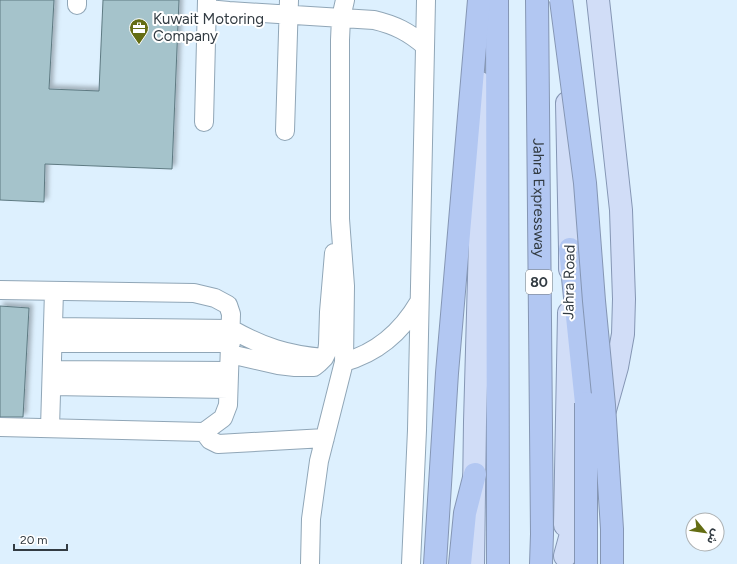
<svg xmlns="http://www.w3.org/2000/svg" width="737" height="564" font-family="Figtree,'Noto Sans Arabic',sans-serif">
  <defs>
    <filter id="shadow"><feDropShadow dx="3.5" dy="-3.5" stdDeviation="2" flood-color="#0004"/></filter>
  </defs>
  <rect width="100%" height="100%" fill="#ddf0fe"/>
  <path fill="#a5c3cb" stroke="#5e7a82" filter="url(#shadow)" d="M 0,0 L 54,0 L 49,89 L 99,91 L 103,0 L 179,0 L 172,169 L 45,164 L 44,202 L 0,200 Z
    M 0,306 L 29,308 L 23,417 L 0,417 Z"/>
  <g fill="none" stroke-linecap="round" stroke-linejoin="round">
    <defs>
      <path id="minor" d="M 77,5 L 77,0
        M 207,9 L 229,11 L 374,20 C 395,25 409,32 425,46
        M 204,122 L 207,0
        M 285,131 L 289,0
        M 0,290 L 194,293 L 215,298 L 228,305 L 231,314 L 228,405 L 223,418 L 204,432 L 0,427
        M 53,327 L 231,329 C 263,347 287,355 324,358
        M 53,343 L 231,343
        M 230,354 L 278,365 L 295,367 L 314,367 L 319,363 L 324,358 L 327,352 L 328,344 L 329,312 L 334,253
        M 344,362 C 377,353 402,331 419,302
        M 52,370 L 229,371
        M 52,386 L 228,389
        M 50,428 L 54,291
        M 204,432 L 210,440 L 218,444 L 325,438
        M 310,564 L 311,519 L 319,461 L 344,362 L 345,286 L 340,219 L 340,40 L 341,18 L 345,0
        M 411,564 L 417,430 L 426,0"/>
      <path id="major" d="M 598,0 L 621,210 L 624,299 L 623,334 L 617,367 L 605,410
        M 567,103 L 570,249 L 570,269
        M 565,525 L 569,313
        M 565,556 L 583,490
        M 473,564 L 475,422 L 480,241 L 480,83"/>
      <g id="highway">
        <path d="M 497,0 L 498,564"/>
        <path id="s1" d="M 537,0 L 542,534 L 541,564"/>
        <path d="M 570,249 L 586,403"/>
        <path d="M 435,564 L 447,373 L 479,0"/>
        <path d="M 460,564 L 465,513 L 475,474"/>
      </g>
    </defs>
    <use href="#minor" stroke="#90a6b7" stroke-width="20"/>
    <use href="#major" stroke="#8596b4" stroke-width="24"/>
    <use href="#highway" stroke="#8596b4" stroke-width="24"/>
    <use href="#minor" stroke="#fff" stroke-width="18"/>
    <use href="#major" stroke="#d1ddf7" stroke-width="22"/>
    <use href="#highway" stroke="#b2c7f2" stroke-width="22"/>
    <defs>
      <path id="highway-bridge" d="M 561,0 L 585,183 L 594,301 L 604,405 L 612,529 L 612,564
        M 586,403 L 586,564"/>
    </defs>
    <use href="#highway-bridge" stroke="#8596b4" stroke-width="24" stroke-linecap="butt"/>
    <use href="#highway-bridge" stroke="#b2c7f2" stroke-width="22"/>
  </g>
  <defs>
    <symbol id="office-pin" viewBox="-11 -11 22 30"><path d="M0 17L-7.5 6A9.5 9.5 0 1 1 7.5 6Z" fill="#646d13" stroke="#fff"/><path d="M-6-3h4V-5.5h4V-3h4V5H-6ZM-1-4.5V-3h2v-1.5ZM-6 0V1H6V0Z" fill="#fff"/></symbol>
  </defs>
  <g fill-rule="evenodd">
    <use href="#office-pin" x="128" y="17" width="22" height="30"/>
  </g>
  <g text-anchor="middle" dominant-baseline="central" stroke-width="4" stroke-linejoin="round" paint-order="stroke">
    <rect fill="#fff" stroke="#70767b" stroke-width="1" x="526" y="270" width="26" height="24" rx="3"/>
    <g font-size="14" font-weight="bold" fill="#323b42">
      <text x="539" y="282">80</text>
    </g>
    <g font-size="15" fill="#323b42" stroke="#fff" text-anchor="start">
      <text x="153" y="19">Kuwait Motoring<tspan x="153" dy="17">Company</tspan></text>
    </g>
    <g font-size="15" fill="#323b42" stroke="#fff">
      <text stroke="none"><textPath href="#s1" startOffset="198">Jahra Expressway</textPath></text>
      <text transform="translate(569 282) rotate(-89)">Jahra Road</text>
    </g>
  </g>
  <g transform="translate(705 532) rotate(119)"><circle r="19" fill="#ffffff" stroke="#adb1b3"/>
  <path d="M0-3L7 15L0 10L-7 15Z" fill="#646d13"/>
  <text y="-6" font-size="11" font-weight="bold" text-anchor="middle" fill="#323b42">ش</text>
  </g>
  <path d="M14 544v6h53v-6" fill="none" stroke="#323b42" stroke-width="2"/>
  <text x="20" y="544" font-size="12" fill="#323b42" stroke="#ffffff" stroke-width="3" paint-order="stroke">20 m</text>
</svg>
